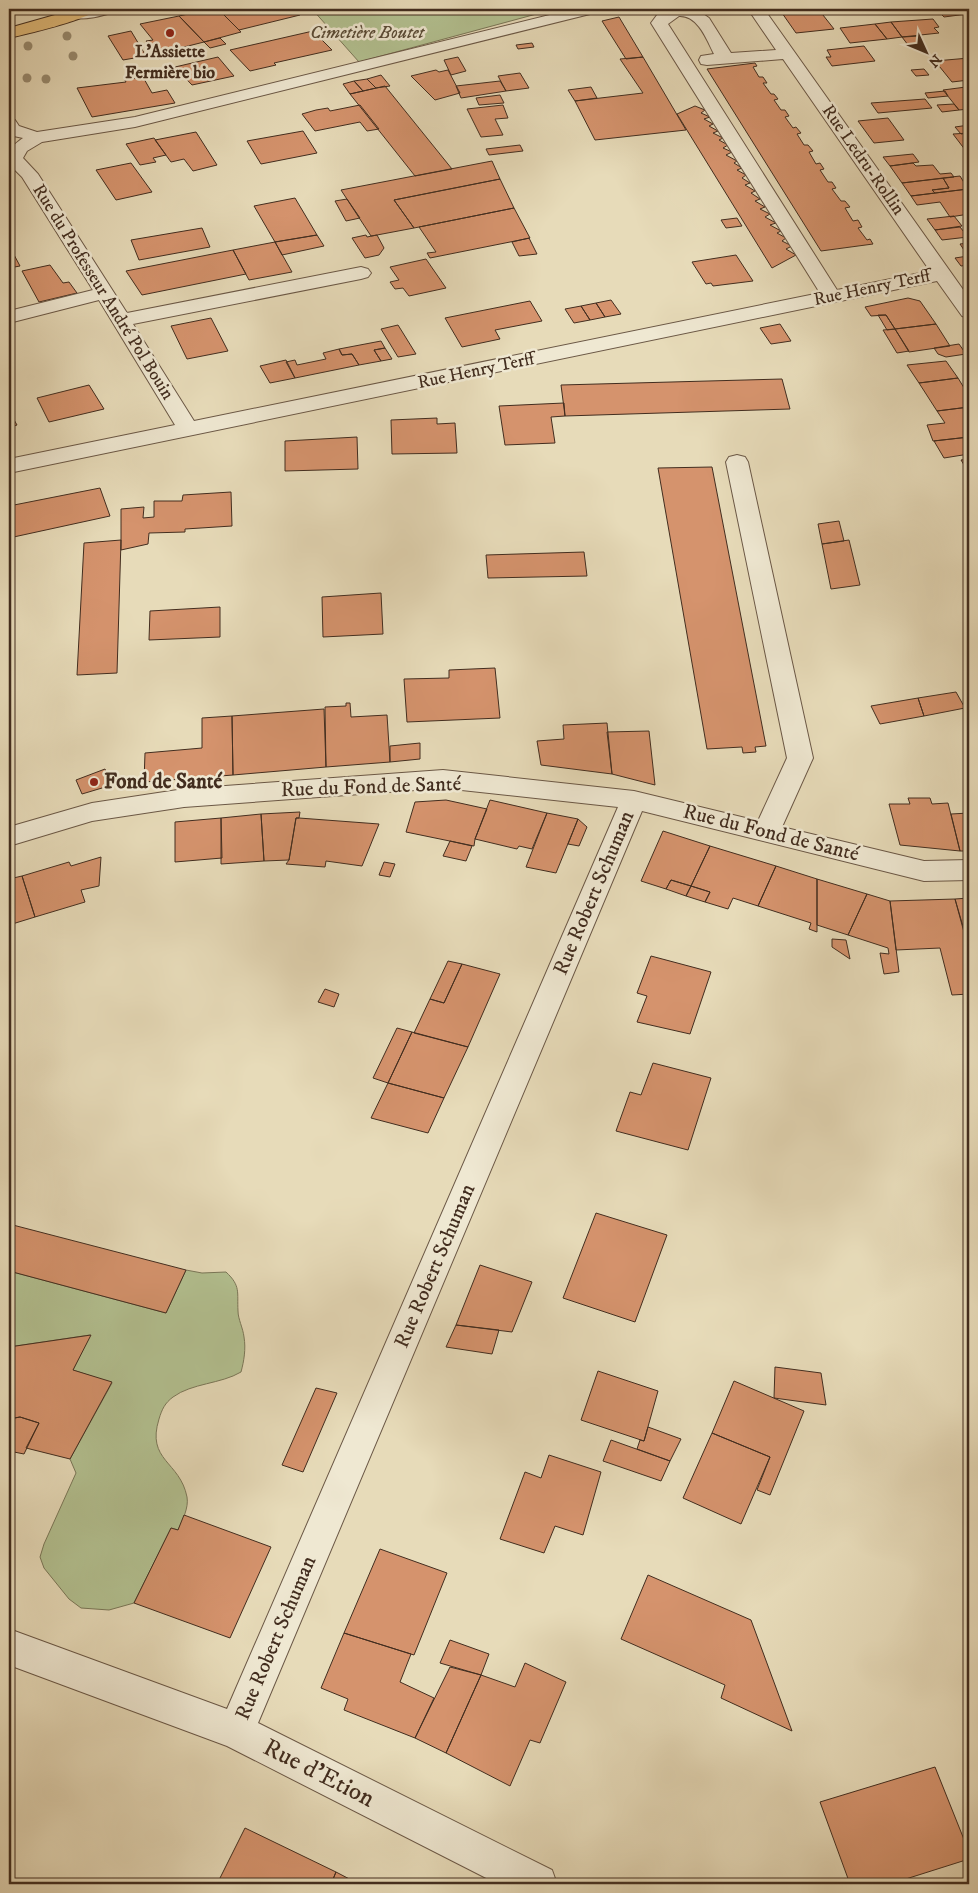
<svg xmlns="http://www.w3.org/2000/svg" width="978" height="1893" font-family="'IM FELL DW Pica',serif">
  <rect width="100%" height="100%" fill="#e7dbb9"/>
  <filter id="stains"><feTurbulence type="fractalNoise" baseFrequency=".004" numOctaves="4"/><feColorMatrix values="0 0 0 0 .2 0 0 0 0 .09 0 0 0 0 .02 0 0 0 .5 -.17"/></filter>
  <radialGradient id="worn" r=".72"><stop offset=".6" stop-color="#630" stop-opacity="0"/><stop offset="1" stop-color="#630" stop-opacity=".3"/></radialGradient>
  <path fill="#b3c191" stroke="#7a7758" d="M 312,9 L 555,9 L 359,62 Z
    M 186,1270 L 202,1273 L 226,1272 C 241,1286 237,1292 238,1311 C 238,1319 243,1328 244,1337 C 246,1349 244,1361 241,1372 C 221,1384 192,1383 173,1397 C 165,1403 162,1409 159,1419 C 146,1461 180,1461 187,1497 C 189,1508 182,1521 178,1530 L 171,1528 L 134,1603 L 109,1610 L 81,1608 L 69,1599 L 44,1568 L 40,1557 L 44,1544 L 76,1473 L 70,1459 L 112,1383 L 73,1370 L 90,1335 L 9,1347 L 9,1271 L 166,1313 Z"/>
  <path fill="#d5936d" stroke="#422d1f" d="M 211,9 L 218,9 L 241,32 L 204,42 L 179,16 Z
    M 218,9 L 294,9 L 300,15 L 239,30 Z
    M 779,9 L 794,9 L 796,12 L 782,13 Z
    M 917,9 L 963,9 L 967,14 L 944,17 L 938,11 L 920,12 Z
    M 819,10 L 834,29 L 796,33 L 782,13 Z
    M 179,16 L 204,42 L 156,54 L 146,41 L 153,40 L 140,24 Z
    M 619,17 L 643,57 L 626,59 L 602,21 Z
    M 933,19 L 939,27 L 934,28 L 939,33 L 902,37 L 891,22 Z
    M 891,22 L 902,37 L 887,39 L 875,24 Z
    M 875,24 L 887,39 L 850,43 L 840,28 Z
    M 131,31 L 146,56 L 123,60 L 108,36 Z
    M 313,31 L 332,50 L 274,63 L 276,65 L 250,71 L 230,50 Z
    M 921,36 L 922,38 L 918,39 L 921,43 L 908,45 L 902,37 Z
    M 220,38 L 226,44 L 210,48 L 204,42 Z
    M 532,43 L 534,47 L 518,49 L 516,45 Z
    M 864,46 L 875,61 L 832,66 L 826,57 L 831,57 L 827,50 Z
    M 170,51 L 175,55 L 159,59 L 156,54 Z
    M 218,57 L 234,76 L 192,85 L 175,67 Z
    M 458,57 L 466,71 L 451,75 L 444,60 Z
    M 643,57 L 686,130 L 595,140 L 575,101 L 643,93 L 620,59 Z
    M 969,58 L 969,80 L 952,82 L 935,61 Z
    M 755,63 L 757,66 L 753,67 L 759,77 L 763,77 L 767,83 L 763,83 L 771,94 L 774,94 L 778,99 L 774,100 L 781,110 L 785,110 L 789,116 L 785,117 L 793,128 L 796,127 L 801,133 L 797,134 L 804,145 L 808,145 L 813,151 L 809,152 L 816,164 L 820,163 L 824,169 L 820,170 L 828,182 L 832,182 L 836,188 L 832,189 L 841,201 L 845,201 L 850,207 L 845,208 L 853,221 L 858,220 L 862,227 L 858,228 L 867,240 L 870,239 L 873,244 L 821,251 L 707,69 Z
    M 924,69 L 929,75 L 916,76 L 911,70 Z
    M 436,70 L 439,72 L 448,70 L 460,93 L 435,100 L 411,76 Z
    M 520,73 L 529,88 L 506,91 L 498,76 Z
    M 381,75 L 390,86 L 376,88 L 367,79 Z
    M 143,77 L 152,93 L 167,90 L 175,103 L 92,117 L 77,88 L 126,82 L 125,80 Z
    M 367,79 L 376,88 L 363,91 L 354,81 Z
    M 354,81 L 363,91 L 350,94 L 343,84 Z
    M 500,81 L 506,91 L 461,98 L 456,86 Z
    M 385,86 L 452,169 L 415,176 L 350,94 Z
    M 591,87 L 597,98 L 575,101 L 568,90 Z
    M 966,87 L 969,91 L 969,109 L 959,110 L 943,90 Z
    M 945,91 L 948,96 L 928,98 L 925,93 Z
    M 500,95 L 504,103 L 479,105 L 476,98 Z
    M 925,99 L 932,108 L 878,113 L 871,103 Z
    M 954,104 L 959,110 L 942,112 L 937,105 Z
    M 360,105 L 379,129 L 367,131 L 360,122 L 315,131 L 302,114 L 316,110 L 328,108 L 330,111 Z
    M 503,105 L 508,118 L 495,119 L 503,135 L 481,137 L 467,109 Z
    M 695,106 L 705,110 L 701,113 L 710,117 L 704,119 L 713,124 L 709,126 L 718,131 L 713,133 L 723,138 L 719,140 L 728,145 L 723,148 L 732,152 L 726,155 L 737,161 L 734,163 L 742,168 L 737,170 L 746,175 L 742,178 L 750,183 L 745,185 L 755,191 L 751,193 L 760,199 L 755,201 L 765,207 L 760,209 L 770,214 L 765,217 L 776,223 L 770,225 L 781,231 L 777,233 L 786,238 L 782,241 L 792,246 L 786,249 L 796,255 L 772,268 L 677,114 Z
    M 888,118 L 904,140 L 874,143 L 858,121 Z
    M 969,125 L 969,133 L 961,134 L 955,127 Z
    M 303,131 L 317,153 L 261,164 L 247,141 Z
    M 196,132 L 217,165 L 193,171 L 184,159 L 171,162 L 155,140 Z
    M 969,133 L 969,155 L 953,134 Z
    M 154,138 L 166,155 L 153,158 L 156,162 L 140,165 L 126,144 Z
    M 520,145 L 523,151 L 489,155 L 486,149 Z
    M 913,154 L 919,162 L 890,166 L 883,157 Z
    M 492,161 L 500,179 L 394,200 L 414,228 L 377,235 L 371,236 L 341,190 Z
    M 131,163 L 152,192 L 116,200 L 96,170 Z
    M 913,163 L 916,166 L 933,165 L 940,174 L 951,173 L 954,177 L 902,183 L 890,166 Z
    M 960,176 L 968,189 L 935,193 L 932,190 L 949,188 L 943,178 Z
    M 943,178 L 949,188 L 932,190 L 935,193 L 911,196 L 902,183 Z
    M 500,179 L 514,208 L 414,228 L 394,200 Z
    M 968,189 L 969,214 L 950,217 L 940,202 L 917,205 L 911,196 Z
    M 295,198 L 317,235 L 275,242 L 254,206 Z
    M 347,199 L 360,218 L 346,221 L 335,201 Z
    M 514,208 L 530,238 L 430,258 L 427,253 L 436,252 L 419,227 Z
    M 954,216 L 962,226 L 935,230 L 927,219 Z
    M 737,218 L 742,226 L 726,228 L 721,220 Z
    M 960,227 L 968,237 L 942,240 L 935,230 Z
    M 202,228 L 210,247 L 139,260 L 131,240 Z
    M 317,235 L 324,246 L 282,255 L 275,242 Z
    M 366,235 L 367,237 L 377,235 L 384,248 L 379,255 L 365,258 L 352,238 Z
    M 529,238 L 537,254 L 519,256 L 512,242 Z
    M 275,242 L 292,272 L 249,280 L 233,250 Z
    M 969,243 L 969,256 L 968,256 L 960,244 Z
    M 233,250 L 246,274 L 142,295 L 126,271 Z
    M 12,251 L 20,266 L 9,268 L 9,252 Z
    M 736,255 L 753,281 L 713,286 L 711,283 L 706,284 L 692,262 Z
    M 968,256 L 969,265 L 961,266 L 955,258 Z
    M 426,259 L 446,288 L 409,296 L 403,288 L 395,289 L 390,282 L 399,280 L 390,267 Z
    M 50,265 L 63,283 L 69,282 L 77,293 L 39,302 L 22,271 Z
    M 908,298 L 920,301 L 936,324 L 895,329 L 886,315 L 871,316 L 865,307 Z
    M 611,300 L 621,314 L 605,317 L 596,303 Z
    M 530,301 L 542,321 L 495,330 L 500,339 L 462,347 L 445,318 Z
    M 596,303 L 605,317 L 590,320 L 581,306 Z
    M 581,306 L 590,320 L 574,323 L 565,309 Z
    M 878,315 L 886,315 L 895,329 L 887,330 Z
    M 211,318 L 228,351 L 187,359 L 171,326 Z
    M 780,324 L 791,341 L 771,344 L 760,328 Z
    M 936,324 L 950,346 L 909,352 L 895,329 Z
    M 398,325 L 403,333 L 416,354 L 398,357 L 381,329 Z
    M 895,329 L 909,351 L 897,353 L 883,330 Z
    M 381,341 L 385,348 L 374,350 L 381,361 L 359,365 L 352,354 L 342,355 L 339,349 Z
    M 959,344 L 966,354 L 946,357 L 938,354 L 934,348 Z
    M 385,348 L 392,359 L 381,361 L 374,350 Z
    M 339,349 L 342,355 L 352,354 L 359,365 L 295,378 L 286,362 L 295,360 L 297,365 L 326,359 L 323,353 Z
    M 286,360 L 295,378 L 270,383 L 260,366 Z
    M 946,361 L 958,378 L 919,383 L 907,365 Z
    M 958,378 L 969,396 L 969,407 L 937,411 L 919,383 Z
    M 782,379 L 790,409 L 565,416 L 561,385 Z
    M 89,385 L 104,409 L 49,422 L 37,398 Z
    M 564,403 L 565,416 L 551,417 L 555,443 L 505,445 L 499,406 Z
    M 969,407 L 969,437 L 933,441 L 927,425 L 945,423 L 937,411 Z
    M 9,411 L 17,425 L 9,428 Z
    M 437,418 L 437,424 L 455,423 L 457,453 L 392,454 L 391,420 Z
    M 357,437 L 358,469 L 285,471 L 285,441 Z
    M 969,437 L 969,454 L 944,458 L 934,441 Z
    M 969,459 L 969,473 L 961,460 Z
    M 712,467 L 766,746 L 755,747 L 756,752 L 743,753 L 742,747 L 707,749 L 658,468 Z
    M 100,488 L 110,516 L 9,538 L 9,506 Z
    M 231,492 L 232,526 L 185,529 L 185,532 L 149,533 L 148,544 L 121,550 L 121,509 L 144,507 L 143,518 L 154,517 L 154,501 L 182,501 L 183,495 Z
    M 839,521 L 844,541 L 822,544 L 818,524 Z
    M 121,540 L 117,673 L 77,675 L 84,543 Z
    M 849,540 L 860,585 L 831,589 L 822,544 Z
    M 584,552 L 587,576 L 488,578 L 486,555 Z
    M 381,593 L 383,634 L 323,637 L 322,597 Z
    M 220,607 L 220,637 L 149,640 L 150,611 Z
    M 495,668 L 500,718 L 407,722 L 404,679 L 449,678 L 449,670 Z
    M 956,692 L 965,708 L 924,716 L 918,698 Z
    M 918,698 L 924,716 L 880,724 L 871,706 Z
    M 346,703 L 350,703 L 351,717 L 387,715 L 390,762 L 326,767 L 325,707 L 346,706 Z
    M 324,709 L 326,767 L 233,775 L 232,716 Z
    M 232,716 L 233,775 L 144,782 L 145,753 L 202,748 L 202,718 Z
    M 607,723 L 612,774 L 541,765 L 537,741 L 564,739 L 563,725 Z
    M 649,731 L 655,785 L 612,774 L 607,732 Z
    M 420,743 L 420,759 L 390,762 L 390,746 Z
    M 105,769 L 112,785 L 82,794 L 76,780 Z
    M 908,798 L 930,798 L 932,804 L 948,803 L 960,851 L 900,845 L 889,804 L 910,804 Z
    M 446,800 L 487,809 L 475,839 L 474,846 L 406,832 L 415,802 Z
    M 490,800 L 547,813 L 532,849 L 519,846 L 517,849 L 475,839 Z
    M 300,812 L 299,818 L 296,818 L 289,860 L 264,861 L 261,814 Z
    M 547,813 L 578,819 L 556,873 L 526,867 Z
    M 969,813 L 969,851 L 960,851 L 951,814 Z
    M 261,814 L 264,861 L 221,864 L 221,818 Z
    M 221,818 L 222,858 L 175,862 L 175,822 Z
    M 296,818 L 299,818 L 379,824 L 362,866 L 326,861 L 325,867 L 286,864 L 289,860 Z
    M 578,819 L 587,827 L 579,846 L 568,844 Z
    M 663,831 L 710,846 L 691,886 L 671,880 L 666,889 L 641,881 Z
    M 450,841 L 472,846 L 466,861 L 443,856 Z
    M 710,846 L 776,866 L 758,906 L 733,898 L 728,909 L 705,902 L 710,892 L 691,886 Z
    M 101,857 L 99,886 L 81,890 L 85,902 L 35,917 L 22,876 L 69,862 L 71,866 Z
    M 384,862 L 395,864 L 390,877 L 379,875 Z
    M 776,866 L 817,879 L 817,932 L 809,929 L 811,923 L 758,906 Z
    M 22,876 L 35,917 L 9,925 L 9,879 Z
    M 817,879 L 867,894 L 848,935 L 817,925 Z
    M 671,880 L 691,886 L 686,896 L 666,889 Z
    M 691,886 L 710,892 L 705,902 L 686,896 Z
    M 867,894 L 890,901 L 899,972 L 884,974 L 880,953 L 889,954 L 888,948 L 848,935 Z
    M 969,898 L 969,947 L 968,947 L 955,899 Z
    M 955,899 L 969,947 L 969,994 L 952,995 L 940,948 L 896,950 L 890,901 Z
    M 832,939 L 846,940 L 850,959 L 832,947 Z
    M 651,956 L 711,972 L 690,1034 L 637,1022 L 647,996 L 637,993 Z
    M 448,961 L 462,964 L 444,1003 L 430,999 Z
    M 462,964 L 500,974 L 468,1047 L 414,1033 L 430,999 L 444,1003 Z
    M 325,989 L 339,994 L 334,1007 L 318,1002 Z
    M 397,1028 L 412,1032 L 388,1083 L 373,1078 Z
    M 412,1032 L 468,1047 L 444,1098 L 388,1083 Z
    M 653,1063 L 711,1078 L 688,1150 L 616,1131 L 630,1092 L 641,1095 Z
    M 388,1083 L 444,1098 L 428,1133 L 371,1118 Z
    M 596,1213 L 667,1235 L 635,1322 L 563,1298 Z
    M 9,1224 L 186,1270 L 166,1313 L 9,1271 Z
    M 480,1265 L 532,1282 L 512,1332 L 456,1325 Z
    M 456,1325 L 499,1330 L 492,1354 L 446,1347 Z
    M 91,1335 L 73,1370 L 112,1382 L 70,1459 L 26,1448 L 39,1423 L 20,1417 L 9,1419 L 9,1347 Z
    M 775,1367 L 821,1373 L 826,1405 L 774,1398 Z
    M 598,1371 L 658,1391 L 644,1441 L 581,1420 Z
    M 734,1381 L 804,1411 L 770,1495 L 757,1490 L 770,1457 L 712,1433 Z
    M 316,1388 L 337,1393 L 303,1472 L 282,1465 Z
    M 20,1417 L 39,1423 L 24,1454 L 9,1451 L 9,1419 Z
    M 648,1427 L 681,1439 L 670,1461 L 637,1449 L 640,1440 L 644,1441 Z
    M 712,1433 L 770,1457 L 741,1524 L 683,1498 Z
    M 611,1440 L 670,1461 L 661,1481 L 603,1461 Z
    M 549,1455 L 601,1472 L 583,1535 L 555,1526 L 544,1553 L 500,1539 L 525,1472 L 541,1478 Z
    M 184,1515 L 271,1547 L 230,1638 L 134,1603 L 171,1528 L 178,1530 Z
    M 380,1549 L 447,1573 L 414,1655 L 344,1633 Z
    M 648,1575 L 751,1620 L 792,1731 L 721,1698 L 725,1685 L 621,1639 Z
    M 344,1633 L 411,1654 L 400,1682 L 434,1698 L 415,1738 L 344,1710 L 348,1699 L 321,1688 Z
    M 450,1640 L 489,1654 L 481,1675 L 440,1663 Z
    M 525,1663 L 566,1682 L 540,1743 L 530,1740 L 510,1786 L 446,1753 L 481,1675 L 515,1687 Z
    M 450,1667 L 481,1675 L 446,1753 L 415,1738 Z
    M 935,1767 L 969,1852 L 969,1859 L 890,1884 L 850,1884 L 820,1802 Z
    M 245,1828 L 336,1872 L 331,1884 L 217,1884 Z
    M 336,1872 L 359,1884 L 361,1884 L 331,1884 Z"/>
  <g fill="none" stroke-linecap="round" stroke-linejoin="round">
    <defs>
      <path id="minor" d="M 77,9 L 116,9 L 114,12 C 101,16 84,21 71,17 L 69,14 L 71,11 Z
        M 574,9 L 600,9 L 598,12 L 135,127 L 42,142 L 27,151 L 23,158 L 38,174 L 127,313 L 361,267 L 368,269 L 371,273 L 368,277 L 361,279 L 133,324 L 194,421 L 820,293 L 651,23 L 657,15 L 667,10 L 696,9 L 709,18 L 731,53 L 776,50 L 748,9 L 764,9 L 969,298 L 969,318 L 962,316 L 937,281 L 9,473 L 9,459 L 175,425 L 99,300 L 9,323 L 9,311 L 93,290 L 22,177 L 9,164 C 9,151 11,146 23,138 L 9,135 L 9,119 L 15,120 L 19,126 L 37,132 L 135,117 ZM 679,16 C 698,15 707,40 714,54 L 701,56 L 699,60 L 701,64 L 707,65 L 783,59 L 930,271 L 837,290 L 668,24 Z
        M 737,455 L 745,457 L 748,462 L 813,758 L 782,827 L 924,861 L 969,860 L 969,880 L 924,881 L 642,811 L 258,1723 L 552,1870 L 557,1884 L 498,1884 L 227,1746 L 9,1665 L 9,1629 L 227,1709 L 618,807 L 443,788 L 184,807 L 92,821 L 9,846 L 9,827 L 92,803 L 184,789 L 443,770 L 634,791 L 758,821 L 787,758 L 726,462 L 729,457 Z"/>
      <path id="major" d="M 76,9 L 97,9 C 91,19 23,35 9,38 L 9,28 Z"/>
    </defs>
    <use href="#minor" stroke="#6b5846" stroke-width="2"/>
    <use href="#major" stroke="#422d1f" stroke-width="2"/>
    <use href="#minor" fill="#efe8d2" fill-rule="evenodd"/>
    <use href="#major" fill="#e4be7c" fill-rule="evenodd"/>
  </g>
  <g fill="#998c71">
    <circle cx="415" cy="32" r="4.5"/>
    <circle cx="67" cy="36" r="4.5"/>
    <circle cx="28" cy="46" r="4.5"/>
    <circle cx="73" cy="56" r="4.5"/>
    <circle cx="27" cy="78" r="4.5"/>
    <circle cx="46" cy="79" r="4.5"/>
  </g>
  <g fill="#8f2418" stroke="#efe8d2" stroke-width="2">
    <circle cx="170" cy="33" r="5"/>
    <circle cx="94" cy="782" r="5"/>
  </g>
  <g text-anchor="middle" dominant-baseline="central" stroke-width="5" stroke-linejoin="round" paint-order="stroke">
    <g font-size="18" font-style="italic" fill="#594b36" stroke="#efe8d2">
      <text x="367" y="33">Cimetière Boutet</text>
    </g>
    <g font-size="18" font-weight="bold" fill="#422d1f" stroke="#efe8d2">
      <text x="170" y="52">L'Assiette<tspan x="170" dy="21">Fermière bio</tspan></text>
    </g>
    <g font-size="18" fill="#422d1f" stroke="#efe8d2">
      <text transform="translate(863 160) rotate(55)">Rue Ledru-Rollin</text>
      <text transform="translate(872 288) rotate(-12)">Rue Henry Terff</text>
      <text transform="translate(103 292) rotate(58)">Rue du Professeur André Pol Bouin</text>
      <text transform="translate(476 371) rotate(-12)">Rue Henry Terff</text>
    </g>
    <g font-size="21" font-weight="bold" fill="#422d1f" stroke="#efe8d2" text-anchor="start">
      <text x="104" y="782">Fond de Santé</text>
    </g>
    <g font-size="21" fill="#422d1f" stroke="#efe8d2">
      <text transform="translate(371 787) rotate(-2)">Rue du Fond de Santé</text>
      <text transform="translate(771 833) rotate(14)">Rue du Fond de Santé</text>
      <text transform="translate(594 893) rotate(-67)">Rue Robert Schuman</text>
      <text transform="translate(435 1266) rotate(-67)">Rue Robert Schuman</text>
      <text transform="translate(276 1638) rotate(-67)">Rue Robert Schuman</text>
    </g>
    <g font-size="25" fill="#422d1f" stroke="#efe8d2">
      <text transform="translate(319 1773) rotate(27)">Rue d'Etion</text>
    </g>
  </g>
  <rect width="978" height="1893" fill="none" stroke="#e7dbb9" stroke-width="30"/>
  <rect x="10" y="10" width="958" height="1873" fill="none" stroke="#422d1f" stroke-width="2.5"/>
  <rect x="15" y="15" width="948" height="1863" fill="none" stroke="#422d1f"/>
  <g transform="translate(926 52) rotate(134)" stroke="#efe8d2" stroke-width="4" paint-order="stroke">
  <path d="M0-4L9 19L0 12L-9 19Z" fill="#422d1f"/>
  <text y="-8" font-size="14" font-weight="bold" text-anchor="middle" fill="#422d1f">N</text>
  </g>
  <rect width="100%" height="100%" filter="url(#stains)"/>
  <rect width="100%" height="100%" fill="url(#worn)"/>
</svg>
